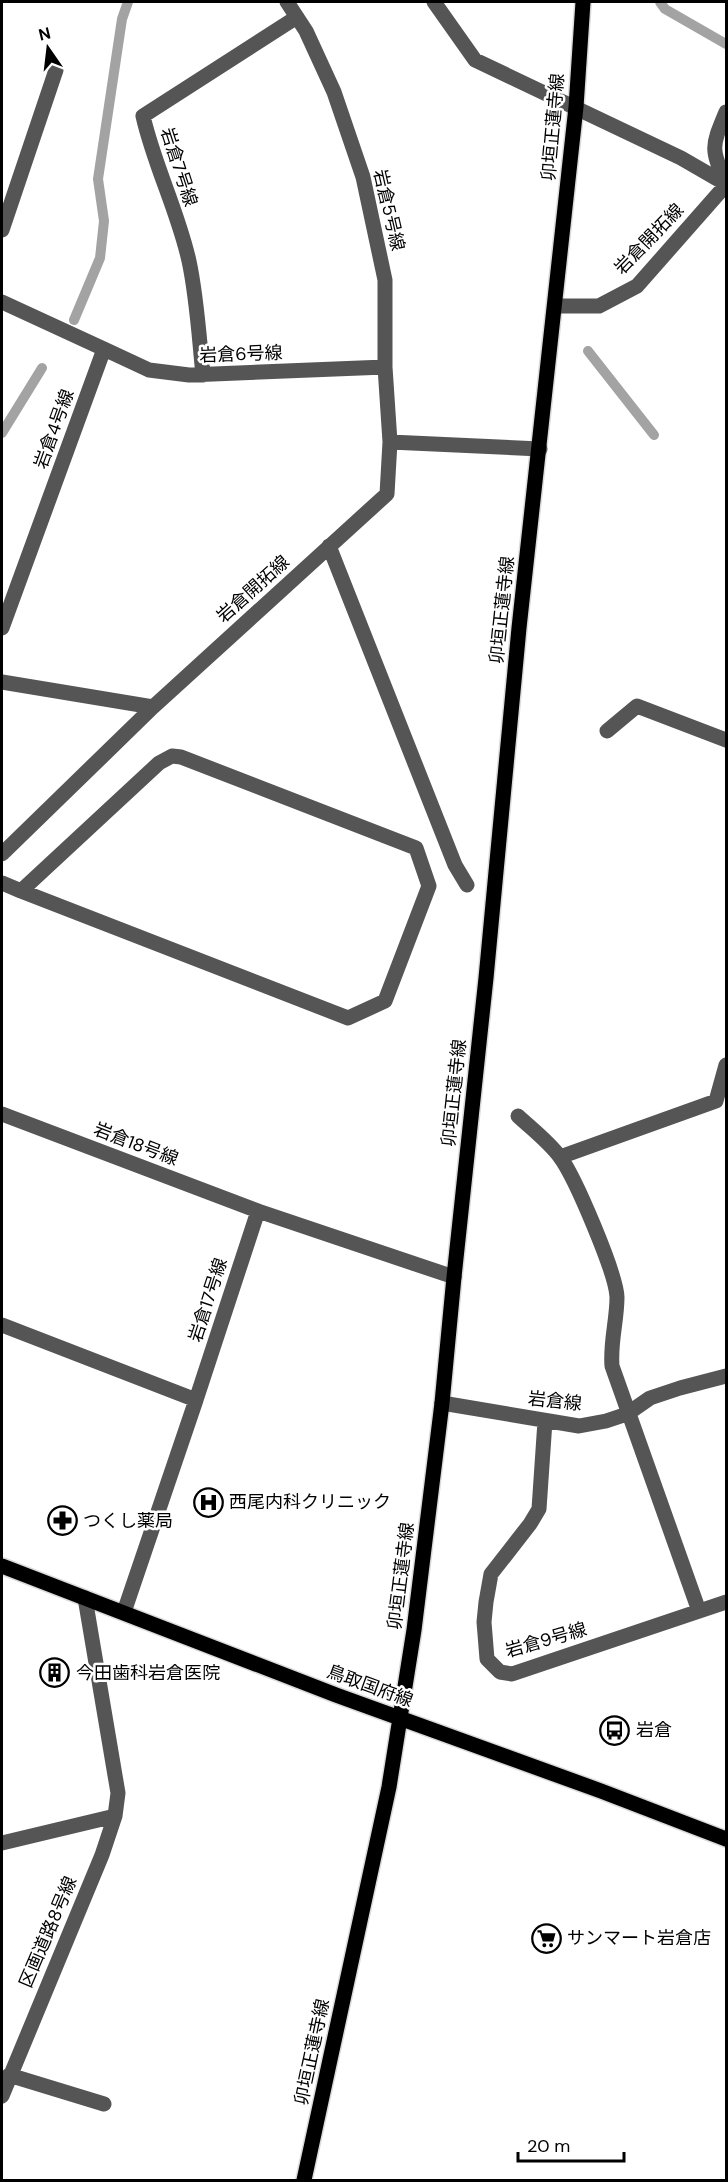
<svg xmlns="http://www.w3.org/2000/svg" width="728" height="2182" font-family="'DM Sans','Noto Sans JP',sans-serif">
  <rect width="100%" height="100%" fill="#fff"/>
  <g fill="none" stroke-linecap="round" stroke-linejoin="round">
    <path stroke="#a3a3a3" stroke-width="10" d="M 660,2 L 665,9 L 726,44
      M 74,320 L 100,258 L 104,221 L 98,179 L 122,19 L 128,2
      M 588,351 L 654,435
      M 2,433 L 42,368"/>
    <defs>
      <path id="major" d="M 2,1566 L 336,1695 L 601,1791 L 726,1839
        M 304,2180 L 389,1787 L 414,1630 L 442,1403 L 454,1277 L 486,978 L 519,628 L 576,107 L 583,2"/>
    </defs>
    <use href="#major" stroke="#dbdbdb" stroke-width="18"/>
    <path stroke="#555" stroke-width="15" d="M 287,2 L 306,31 L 334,92 L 363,177 L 385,280 L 385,367 L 390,442
      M 434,2 L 475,60 L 681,158 L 726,184
      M 726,112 C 712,146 710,148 726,183
      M 2,230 L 56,70
      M 2,302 L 104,349 L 2,628
      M 555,306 L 599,306 L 637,286 L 726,185
      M 104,349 L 149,370 L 189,375 L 385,367
      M 203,375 C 199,337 197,298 189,261 C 178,211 154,165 143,116 L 297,17
      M 329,546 L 455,865 L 467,885
      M 2,682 L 153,707
      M 607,731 L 637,706 L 726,740
      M 2,854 L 153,707 L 387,494 L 390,442 L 540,449
      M 2,883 L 21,891 L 348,1018 L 385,1001 L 429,886 L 416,848 L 181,757 L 172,756 L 159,763 L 21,891
      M 2,1114 L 258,1211
      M 518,1116 C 532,1129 549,1142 560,1157 C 575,1177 616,1273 617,1297 C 617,1321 610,1342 612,1366 L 699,1611
      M 560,1157 L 716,1101 L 726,1065
      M 2,1325 L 196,1400 L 258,1211 L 454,1277
      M 442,1403 L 579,1426 L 606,1421 L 627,1414 L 650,1398 L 680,1388 L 726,1376
      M 545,1421 L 539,1509 L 530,1524 L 491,1574 L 486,1602 L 484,1622 L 487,1659 L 500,1672 L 512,1674 L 726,1602
      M 124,1612 L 196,1400
      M 2,1843 L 115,1816
      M 9,2075 L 104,2104
      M 2,2096 L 102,1855 L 115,1816 L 118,1793 L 85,1598"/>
    <use href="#major" stroke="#000" stroke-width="15"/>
  </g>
  <defs>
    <symbol id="hospital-ring" viewBox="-11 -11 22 22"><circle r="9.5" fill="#fff" stroke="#000" stroke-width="1.5"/><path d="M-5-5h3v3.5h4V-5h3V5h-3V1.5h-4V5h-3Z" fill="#000"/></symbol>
    <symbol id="pharmacy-ring" viewBox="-11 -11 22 22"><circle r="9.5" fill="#fff" stroke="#000" stroke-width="1.5"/><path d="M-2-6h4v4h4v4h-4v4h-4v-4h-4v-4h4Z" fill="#000"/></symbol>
    <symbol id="building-ring" viewBox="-11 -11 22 22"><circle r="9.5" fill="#fff" stroke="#000" stroke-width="1.5"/><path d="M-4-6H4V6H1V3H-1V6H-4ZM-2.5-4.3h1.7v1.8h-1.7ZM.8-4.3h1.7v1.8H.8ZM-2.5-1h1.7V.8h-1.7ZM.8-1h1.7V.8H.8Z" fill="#000"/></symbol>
    <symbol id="bus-ring" viewBox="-11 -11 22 22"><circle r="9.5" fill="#fff" stroke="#000" stroke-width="1.5"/><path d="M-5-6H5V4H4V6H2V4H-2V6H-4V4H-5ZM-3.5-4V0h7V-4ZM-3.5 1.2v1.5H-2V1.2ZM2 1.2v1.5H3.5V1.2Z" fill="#000"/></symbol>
    <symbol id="supermarket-ring" viewBox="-11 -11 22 22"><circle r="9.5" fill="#fff" stroke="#000" stroke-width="1.5"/><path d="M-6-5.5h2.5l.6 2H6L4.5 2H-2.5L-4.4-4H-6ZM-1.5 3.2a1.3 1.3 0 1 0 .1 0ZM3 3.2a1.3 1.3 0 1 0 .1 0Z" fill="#000"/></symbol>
  </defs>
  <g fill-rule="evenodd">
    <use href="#hospital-ring" x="192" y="1486" width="33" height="33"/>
    <use href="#pharmacy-ring" x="46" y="1504" width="33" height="33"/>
    <use href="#building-ring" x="38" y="1656" width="33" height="33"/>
    <use href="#bus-ring" x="598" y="1714" width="33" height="33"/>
    <use href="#supermarket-ring" x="530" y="1922" width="33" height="33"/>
  </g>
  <g text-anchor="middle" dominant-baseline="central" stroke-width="5" stroke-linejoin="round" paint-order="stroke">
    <g font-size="18" fill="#000" stroke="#fff">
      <text transform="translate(553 127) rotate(-85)">卯垣正蓮寺線</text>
      <text transform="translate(179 167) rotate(72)">岩倉7号線</text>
      <text transform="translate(389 210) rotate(77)">岩倉5号線</text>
      <text transform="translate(649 239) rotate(-46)">岩倉開拓線</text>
      <text transform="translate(241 354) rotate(-2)">岩倉6号線</text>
      <text transform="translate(54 429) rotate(-70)">岩倉4号線</text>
      <text transform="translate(253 589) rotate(-42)">岩倉開拓線</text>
      <text transform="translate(502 610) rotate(-84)">卯垣正蓮寺線</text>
      <text transform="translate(454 1093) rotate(-84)">卯垣正蓮寺線</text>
      <text transform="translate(136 1144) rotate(21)">岩倉18号線</text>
      <text transform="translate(208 1300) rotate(-72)">岩倉17号線</text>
      <text transform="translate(555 1401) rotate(6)">岩倉線</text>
      <text transform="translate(401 1576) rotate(-83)">卯垣正蓮寺線</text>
      <text transform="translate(546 1640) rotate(-16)">岩倉9号線</text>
      <text transform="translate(370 1686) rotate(20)">鳥取国府線</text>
      <text transform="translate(48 1932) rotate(-67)">区画道路8号線</text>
      <text transform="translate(312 2052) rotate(-78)">卯垣正蓮寺線</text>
    </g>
    <g font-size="18" fill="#000" stroke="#fff" text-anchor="start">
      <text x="229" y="1502">西尾内科クリニック</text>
      <text x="83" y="1521">つくし薬局</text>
      <text x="76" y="1673">今田歯科岩倉医院</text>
      <text x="636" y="1730">岩倉</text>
      <text x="567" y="1938">サンマート岩倉店</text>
    </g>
  </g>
  <rect width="728" height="2182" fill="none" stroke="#000000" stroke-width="6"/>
  <g transform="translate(48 48) rotate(346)" stroke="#ffffff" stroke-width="4.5" paint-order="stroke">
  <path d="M0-4.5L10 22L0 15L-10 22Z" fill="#000000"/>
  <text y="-9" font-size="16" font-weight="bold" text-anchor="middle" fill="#000000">N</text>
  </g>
  <path d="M518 2152v9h106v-9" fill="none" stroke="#000000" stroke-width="3"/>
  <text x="527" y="2152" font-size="18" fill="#000000" stroke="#ffffff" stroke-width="4.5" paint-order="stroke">20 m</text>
</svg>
